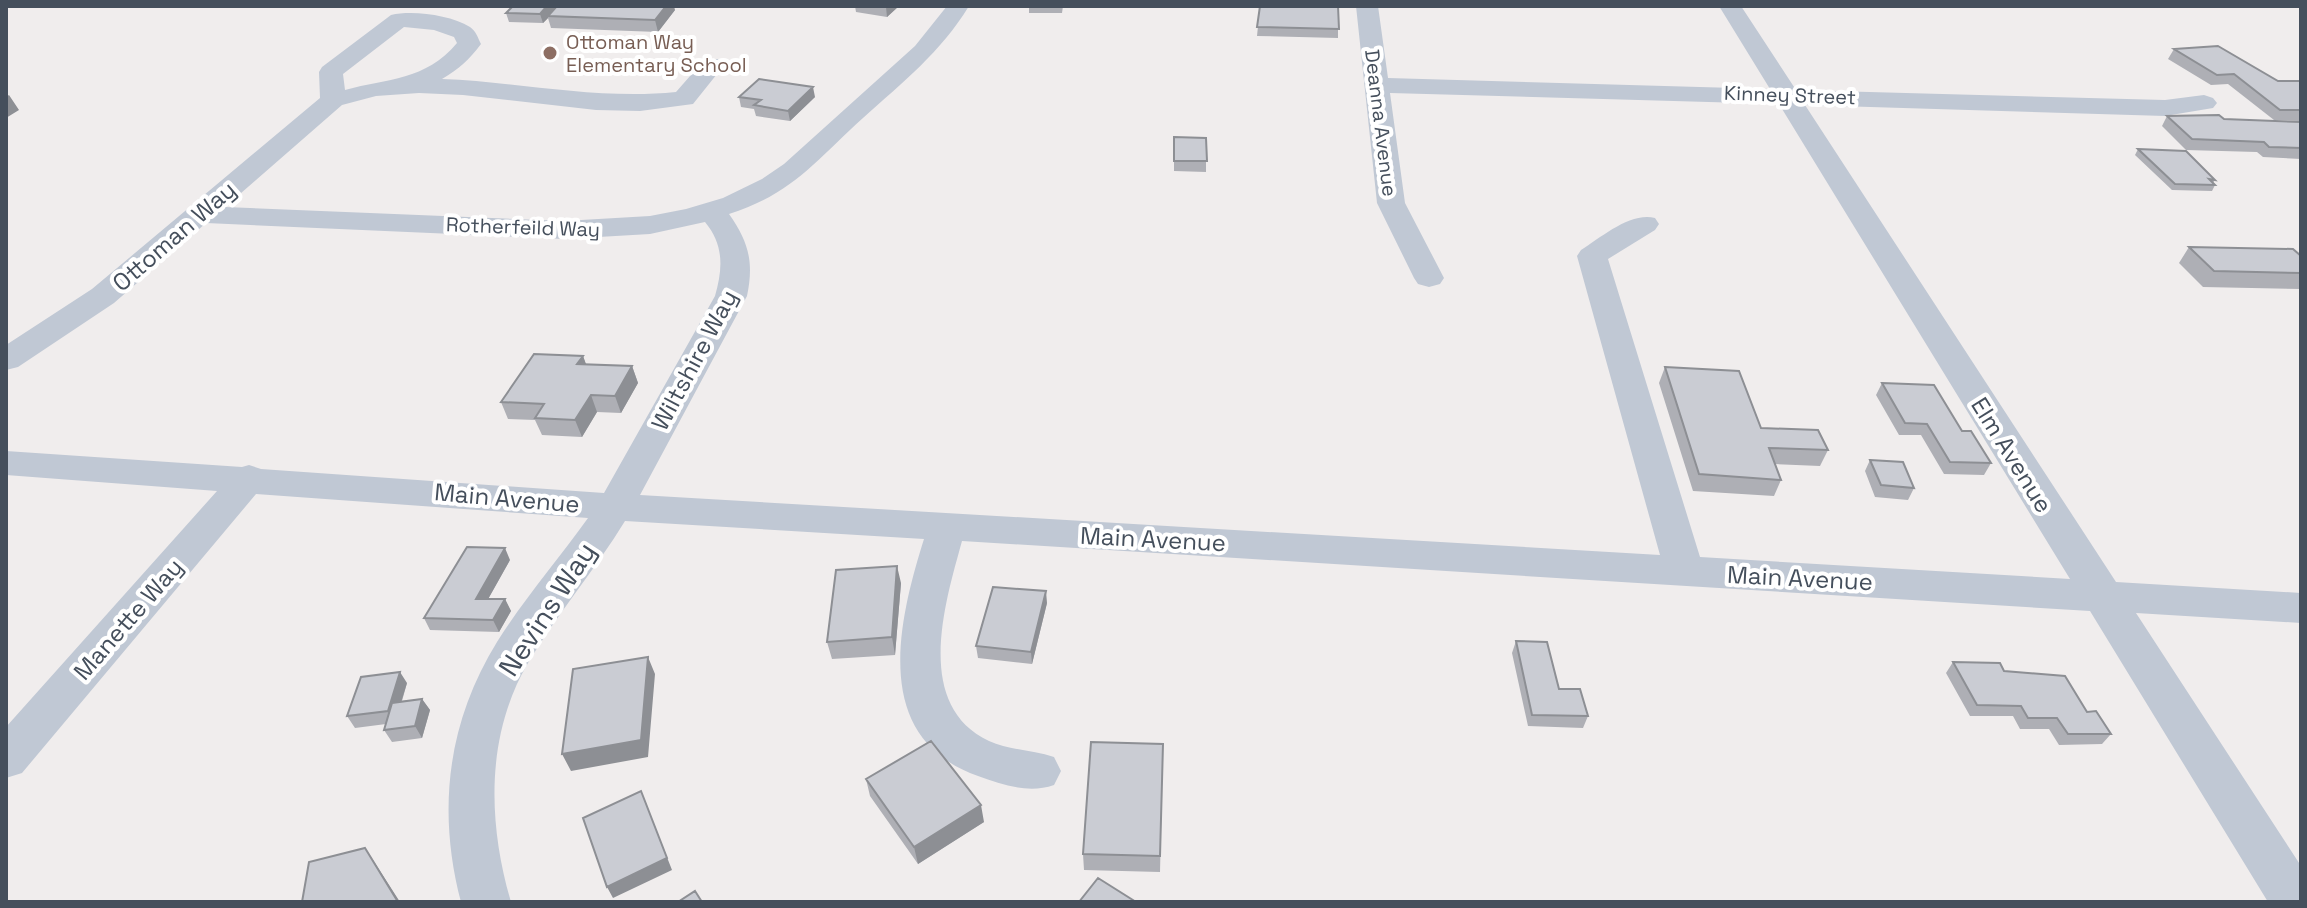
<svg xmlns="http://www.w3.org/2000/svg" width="2307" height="908" font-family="'Space Grotesk',sans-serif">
  <rect width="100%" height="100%" fill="#f0eded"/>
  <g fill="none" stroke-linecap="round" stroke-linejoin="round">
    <path fill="#c0c8d4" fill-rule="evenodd" d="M 947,6 L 969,6 C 941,52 902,83 863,118 C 816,160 793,194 729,214 C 749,242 754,263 747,296 L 640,495 L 1660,555 L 1577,256 L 1581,250 C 1602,237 1630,212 1655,218 L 1659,224 L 1655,230 L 1608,259 L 1700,557 L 2070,579 L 1779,104 L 1390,93 L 1405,203 L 1444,278 L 1440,284 L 1429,287 L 1418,284 L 1414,278 L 1377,203 L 1356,6 L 1378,6 L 1388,78 L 1770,89 L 1719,6 L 1741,6 L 1796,90 L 2165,100 L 2204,95 L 2213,98 L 2217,103 L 2213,108 L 2165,116 L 1805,105 L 2116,582 L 2301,593 L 2301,623 L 2136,613 L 2301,866 L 2301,902 L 2268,902 L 2090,611 L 962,541 C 945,603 913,705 989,741 C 1009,750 1033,750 1054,757 L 1061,771 L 1054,785 C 1029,794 1003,785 978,776 C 870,738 898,622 924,539 L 625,521 C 595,570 557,614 528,663 C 485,736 488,824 511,902 L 461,902 C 437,811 447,723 497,642 C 524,599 558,560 588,518 L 256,494 L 22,773 L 6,778 L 6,727 L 217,491 L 6,475 L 6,451 L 242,467 L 249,465 L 261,469 L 604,493 L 715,296 C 723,268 724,245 705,222 L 650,234 L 564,239 L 206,223 L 114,303 L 18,367 L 6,370 L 6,345 L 92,289 L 320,98 L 319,72 L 322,67 L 391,15 C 413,10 450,15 470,27 C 476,31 478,38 481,44 C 469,60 459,69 442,79 C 521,82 597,100 676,92 L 705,59 L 721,59 L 725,64 L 693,104 L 640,111 L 596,110 L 463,95 L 419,93 L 376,96 L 342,105 L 225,207 L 564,221 L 650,216 L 686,209 L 723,198 L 762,179 L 784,164 L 915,46 ZM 404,27 L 434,30 L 454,37 L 457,43 C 425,81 388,78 345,90 L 343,74 Z"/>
  </g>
  <path fill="#aeafb5" d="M 855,6 L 899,6 L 887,17 L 856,12 Z
    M 1029,6 L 1063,6 L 1062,13 L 1029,13 Z
    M 1260,6 L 1291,7 L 1291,6 L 1338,6 L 1338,38 L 1257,36 Z
    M 675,10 L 658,32 L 551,28 L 548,18 L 543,23 L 509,22 L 506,13 Z
    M 2174,49 L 2278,81 L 2301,81 L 2301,121 L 2274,120 L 2228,84 L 2211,85 L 2168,59 Z
    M 739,97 L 815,97 L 790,121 L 756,116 L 754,109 L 741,107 Z
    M 2167,116 L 2224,119 L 2301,122 L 2301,159 L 2263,157 L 2257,152 L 2186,150 L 2162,126 Z
    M 1174,137 L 1206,138 L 1206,172 L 1174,171 Z
    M 2138,149 L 2215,180 L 2213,183 L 2215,185 L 2212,191 L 2172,190 L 2135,155 Z
    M 2189,247 L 2301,256 L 2301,289 L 2203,287 L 2179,263 Z
    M 583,356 L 586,365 L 632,366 L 638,383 L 621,413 L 597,412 L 582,437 L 542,435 L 535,420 L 508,419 L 501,402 Z
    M 1665,367 L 1761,428 L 1828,450 L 1820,466 L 1775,464 L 1781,480 L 1774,496 L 1693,491 L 1659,383 Z
    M 1882,383 L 1962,431 L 1991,463 L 1984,475 L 1944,474 L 1921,435 L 1899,435 L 1876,395 Z
    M 1870,460 L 1914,488 L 1908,500 L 1875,497 L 1865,471 Z
    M 510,560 L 488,599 L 505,599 L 511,611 L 499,632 L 430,630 L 424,618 Z
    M 901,583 L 895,655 L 832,659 L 827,642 Z
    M 1047,603 L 1032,664 L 978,658 L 976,646 Z
    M 1516,641 L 1559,689 L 1588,716 L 1583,728 L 1528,726 L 1512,653 Z
    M 1953,662 L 2087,712 L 2111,734 L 2102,744 L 2059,745 L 2049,729 L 2020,729 L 2013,716 L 1970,716 L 1946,673 Z
    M 407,683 L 402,701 L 422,699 L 430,710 L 422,738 L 392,742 L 384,730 L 386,724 L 355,728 L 347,716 Z
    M 1163,744 L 1160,872 L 1084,870 L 1083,854 Z
    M 866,779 L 984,822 L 918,864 L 870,796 Z"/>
  <path fill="#8d8f94" d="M 547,6 L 560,6 L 548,16 L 548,18 L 543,23 L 540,14 Z
    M 666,6 L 674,6 L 675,10 L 658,32 L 655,20 Z
    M 888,6 L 899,6 L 887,17 L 886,7 Z
    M 813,87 L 815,97 L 790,121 L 788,111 Z
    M 9,95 L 19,110 L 6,118 L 6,97 Z
    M 583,356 L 589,372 L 577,364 Z
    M 632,366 L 638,383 L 621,413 L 615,396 Z
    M 591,395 L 597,412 L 582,437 L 575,420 Z
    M 505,548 L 510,560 L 482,610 L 476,599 Z
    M 897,566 L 901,583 L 895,655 L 892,637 Z
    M 1046,591 L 1047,603 L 1032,664 L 1031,652 Z
    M 505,599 L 511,611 L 499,632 L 493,620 Z
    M 648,657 L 655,674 L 648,757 L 571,771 L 562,754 Z
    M 400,672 L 407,683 L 395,722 L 388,711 Z
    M 422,699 L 430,710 L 422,738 L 415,726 Z
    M 641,791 L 672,870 L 613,898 L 607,887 Z
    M 981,805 L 984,822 L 918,864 L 914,847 Z
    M 365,848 L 373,860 L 400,902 L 398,902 Z"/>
  <path fill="#caccd3" stroke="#8d8f94" stroke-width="2" d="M 513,6 L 547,6 L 540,14 L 506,13 Z
    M 557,6 L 666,6 L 655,20 L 548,16 Z
    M 1260,6 L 1292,7 L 1292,6 L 1338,6 L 1339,29 L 1257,27 Z
    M 2218,46 L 2278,81 L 2301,81 L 2301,110 L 2280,110 L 2234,74 L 2217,75 L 2174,49 Z
    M 759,79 L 813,87 L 788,111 L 754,105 L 761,100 L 739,97 Z
    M 2219,115 L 2224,119 L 2301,122 L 2301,148 L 2269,147 L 2264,142 L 2192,139 L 2167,116 Z
    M 1174,137 L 1206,138 L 1207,161 L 1174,161 Z
    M 2138,149 L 2186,151 L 2215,180 L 2209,179 L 2215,185 L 2175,184 Z
    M 2189,247 L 2293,249 L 2301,256 L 2301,273 L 2214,271 Z
    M 534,354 L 583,356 L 577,364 L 632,366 L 615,396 L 591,395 L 575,420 L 535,418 L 544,404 L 501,402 Z
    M 1665,367 L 1739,371 L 1761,428 L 1818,430 L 1828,450 L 1769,448 L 1781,480 L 1699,474 Z
    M 1882,383 L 1934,385 L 1962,431 L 1971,431 L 1991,463 L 1950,462 L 1927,424 L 1905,423 Z
    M 1870,460 L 1903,462 L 1914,488 L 1881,485 Z
    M 467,547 L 505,548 L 476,599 L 505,599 L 493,620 L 424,618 Z
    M 897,566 L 892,637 L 827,642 L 836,570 Z
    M 993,587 L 1046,591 L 1031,652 L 976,646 Z
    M 1516,641 L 1547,642 L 1559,689 L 1580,689 L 1588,716 L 1532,715 Z
    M 648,657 L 641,740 L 562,754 L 573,669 Z
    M 1953,662 L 2000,663 L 2004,671 L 2065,676 L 2087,712 L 2096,711 L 2111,734 L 2068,734 L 2057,718 L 2028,718 L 2021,706 L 1977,705 Z
    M 400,672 L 388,711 L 347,716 L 361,677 Z
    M 422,699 L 415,726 L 384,730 L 392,703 Z
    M 931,741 L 981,805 L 914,847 L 866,779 Z
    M 1091,742 L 1163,744 L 1160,856 L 1083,854 Z
    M 641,791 L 667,858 L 607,887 L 583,818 Z
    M 365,848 L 398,902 L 302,902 L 309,862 Z
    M 1098,878 L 1136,902 L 1079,902 Z
    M 695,891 L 702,902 L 678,902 Z"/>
  <circle fill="#8d6e63" stroke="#fff" stroke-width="3" cx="550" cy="53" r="8"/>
  <g text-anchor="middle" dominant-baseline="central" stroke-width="8" stroke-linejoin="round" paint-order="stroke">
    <g font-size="20" fill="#785e54" stroke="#fff" text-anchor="start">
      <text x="566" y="42">Ottoman Way<tspan x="566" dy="23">Elementary School</tspan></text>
    </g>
    <g font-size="20" fill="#454f5c" stroke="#fff">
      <text transform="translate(1790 95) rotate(2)">Kinney Street</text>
      <text transform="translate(1381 123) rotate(83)">Deanna Avenue</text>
      <text transform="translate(523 227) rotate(2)">Rotherfeild Way</text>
    </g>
    <g font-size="24" fill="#454f5c" stroke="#fff">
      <text transform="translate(174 236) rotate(-41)">Ottoman Way</text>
      <text transform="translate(694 360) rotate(-62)">Wiltshire Way</text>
      <text transform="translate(2012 455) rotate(58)">Elm Avenue</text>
      <text transform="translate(507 498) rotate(5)">Main Avenue</text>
      <text transform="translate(1153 539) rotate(3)">Main Avenue</text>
      <text transform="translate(1800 578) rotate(3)">Main Avenue</text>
      <text transform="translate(128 619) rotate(-49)">Manette Way</text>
    </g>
    <g font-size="28" fill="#454f5c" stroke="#fff">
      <text transform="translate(547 609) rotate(-57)">Nevins Way</text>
    </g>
  </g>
  <rect width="2307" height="908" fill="none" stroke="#454f5c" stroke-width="16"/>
</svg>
